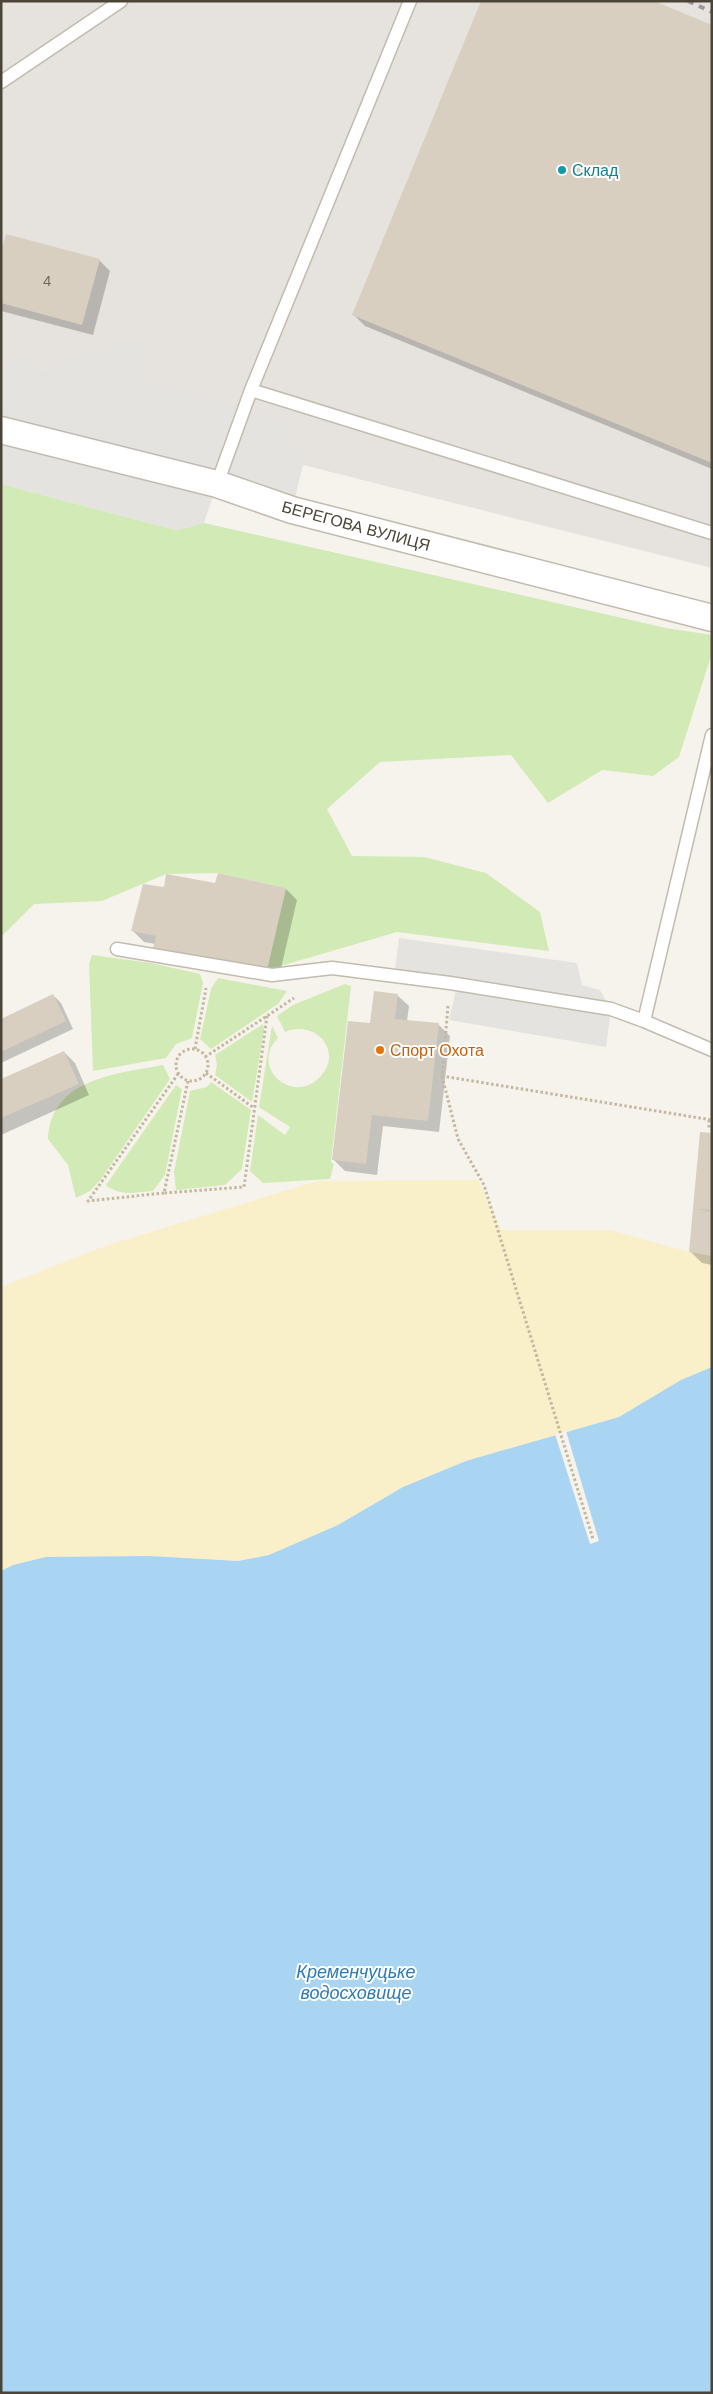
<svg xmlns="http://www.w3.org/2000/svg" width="713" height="2394" font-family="'DM Sans',sans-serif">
  <rect width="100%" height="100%" fill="#f6f3ec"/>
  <path fill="#e6e2dd" d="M 1,1 L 712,1 L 712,568 L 303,465 L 273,417 L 140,383 L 132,345 L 43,369 L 1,359 Z"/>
  <path fill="#d2eab5" d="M 1,484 L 176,530 L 204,523 L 666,628 L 712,635 L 712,653 L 679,757 L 653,776 L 602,770 L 548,803 L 511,755 L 380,762 L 327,809 L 352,856 L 424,857 L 486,873 L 540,912 L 549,951 L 397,932 L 267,970 L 286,888 L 218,873 L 166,874 L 102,901 L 34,904 L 1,937 Z
    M 92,955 L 151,963 L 200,974 L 203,983 L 192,1038 L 176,1044 L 166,1058 L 93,1071 L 89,964 Z
    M 218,978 L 287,991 L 278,1004 L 211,1049 L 200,1039 L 211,989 Z
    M 345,984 L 351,986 L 331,1162 L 334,1164 L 330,1179 L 263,1183 L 250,1171 L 258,1115 L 285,1135 L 290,1127 L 259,1107 L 272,1026 L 278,1038 C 249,1067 293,1107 321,1076 C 325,1071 330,1063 329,1055 C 327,1033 303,1024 285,1032 L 277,1016 L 293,1005 Z
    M 263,1024 L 264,1030 L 252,1102 L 215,1075 L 217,1065 L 215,1055 Z
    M 163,1065 L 170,1079 L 101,1179 L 90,1191 L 76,1198 L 68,1165 L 48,1139 C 51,1078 116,1074 163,1065 Z
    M 211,1082 L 251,1110 L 242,1169 L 225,1185 L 176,1190 L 174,1172 L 190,1091 L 207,1087 Z
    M 176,1085 L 182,1089 L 165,1175 L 153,1191 C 136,1192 120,1197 106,1185 Z"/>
  <path fill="#f9efc9" d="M 478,1180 L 501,1230 L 610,1230 L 689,1252 L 712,1256 L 712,1367 L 681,1380 L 619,1417 L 466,1461 L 403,1487 L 338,1525 L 269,1555 L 238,1561 L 149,1556 L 46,1557 L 13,1565 L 1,1571 L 1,1287 L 105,1246 L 317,1181 Z"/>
  <path fill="#e5e3e0" d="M 131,345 L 147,350 L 140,383 L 274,417 L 303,465 L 292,510 L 217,484 L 204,523 L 176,530 L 1,484 L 1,359 L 43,369 Z
    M 399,938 L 577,963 L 582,985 L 600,990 L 611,1009 L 606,1047 L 449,1020 L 457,985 L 395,970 Z"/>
  <path fill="#a9d4f2" d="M 712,1367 L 712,2393 L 1,2393 L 1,1571 L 13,1565 L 46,1557 L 149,1556 L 238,1561 L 269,1555 L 338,1525 L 403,1487 L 466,1461 L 619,1417 L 681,1380 Z"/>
  <path fill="#f6f3ec" d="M 566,1431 L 599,1541 L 590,1544 L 555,1434 Z"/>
  <path fill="#0003" d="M 712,26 L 712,469 L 365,326 L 353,314 Z
    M 1,257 L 99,260 L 110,271 L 93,335 L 1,311 Z
    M 216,885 L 286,889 L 297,900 L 278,981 L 166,959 L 154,947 L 155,944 L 144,942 L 133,931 L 165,889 Z
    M 53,995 L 61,1003 L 73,1029 L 1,1063 L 1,1020 Z
    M 397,995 L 409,1006 L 407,1021 L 439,1025 L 450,1036 L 439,1132 L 383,1126 L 377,1175 L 345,1171 L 334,1160 L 371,1024 Z
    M 64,1052 L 75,1063 L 89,1095 L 1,1135 L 1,1080 Z
    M 702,1134 L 712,1134 L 712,1265 L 702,1263 L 691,1252 Z"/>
  <path fill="#d8cfc1" d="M 481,1 L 654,1 L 712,25 L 712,463 L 352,315 Z
    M 6,234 L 100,259 L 82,325 L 1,303 L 1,252 Z
    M 218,873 L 286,888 L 267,970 L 153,948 L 156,936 L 131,931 L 143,884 L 164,887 L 166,874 L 215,883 Z
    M 374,991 L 398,994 L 395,1019 L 439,1023 L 428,1121 L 372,1115 L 366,1164 L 332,1160 L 348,1021 L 370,1023 Z
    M 53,994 L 66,1021 L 1,1052 L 1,1019 Z
    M 64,1051 L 79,1084 L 1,1118 L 1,1079 Z
    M 700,1132 L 712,1133 L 712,1210 L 697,1209 L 712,1212 L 712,1256 L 689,1252 Z"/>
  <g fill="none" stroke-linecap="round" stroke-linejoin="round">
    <defs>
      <path id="lane" d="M 1,82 L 121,1
        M 251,390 L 712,533
        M 217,484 L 251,390 L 410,1
        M 117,949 L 272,975 L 332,968 L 450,983 L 611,1009 L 644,1021 L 712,735
        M 644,1021 L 712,1050"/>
      <path id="street" d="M 1,430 L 217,484 L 292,510 L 712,618"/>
    </defs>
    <use href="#lane" stroke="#c2bbae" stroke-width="15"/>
    <use href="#street" stroke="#c2bbae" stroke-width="29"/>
    <path stroke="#c4b79f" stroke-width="3" stroke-dasharray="2.5 2.5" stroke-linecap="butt" d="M 448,1006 L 442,1076 L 712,1120
      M176 1065a16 16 0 1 1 32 0a16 16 0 1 1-32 0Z
      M 195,1049 L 206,988
      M 205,1057 L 294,998
      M 206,1073 L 254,1108
      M 442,1076 L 458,1139 L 484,1185 L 593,1539
      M 188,1081 L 164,1193 L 244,1187 L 267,1016
      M 709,1120 L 709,1128 L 712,1129
      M 164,1193 L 88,1201 L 178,1074"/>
    <use href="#lane" stroke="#fff" stroke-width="12"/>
    <use href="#street" stroke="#fff" stroke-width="26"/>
    <path stroke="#9a9a9a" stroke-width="4" stroke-dasharray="6 6" stroke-linecap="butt" d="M 688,1 L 712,12"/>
  </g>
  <circle fill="#0f9aa8" stroke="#fff" stroke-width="2" cx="562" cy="170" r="5"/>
  <circle fill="#e8710a" stroke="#fff" stroke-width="2" cx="380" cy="1050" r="5"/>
  <g text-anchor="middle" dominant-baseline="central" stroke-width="4" stroke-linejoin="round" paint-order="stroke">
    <g font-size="14" fill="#6e675b">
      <text x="47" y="281">4</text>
    </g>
    <g font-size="16" fill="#0d838f" stroke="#fff" text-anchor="start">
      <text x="572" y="170">Склад</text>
    </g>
    <g font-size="16" fill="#4b4439" stroke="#fff">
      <text transform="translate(356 526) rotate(15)">БЕРЕГОВА ВУЛИЦЯ</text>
    </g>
    <g font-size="16" fill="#c56008" stroke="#fff" text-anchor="start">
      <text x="390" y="1050">Спорт Охота</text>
    </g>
    <g font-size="18" font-style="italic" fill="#2e7ab2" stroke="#fff">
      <text x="356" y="1972">Кременчуцьке<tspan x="356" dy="21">водосховище</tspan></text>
    </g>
  </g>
  <rect width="713" height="2394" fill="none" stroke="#4b4439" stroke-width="5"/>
</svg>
